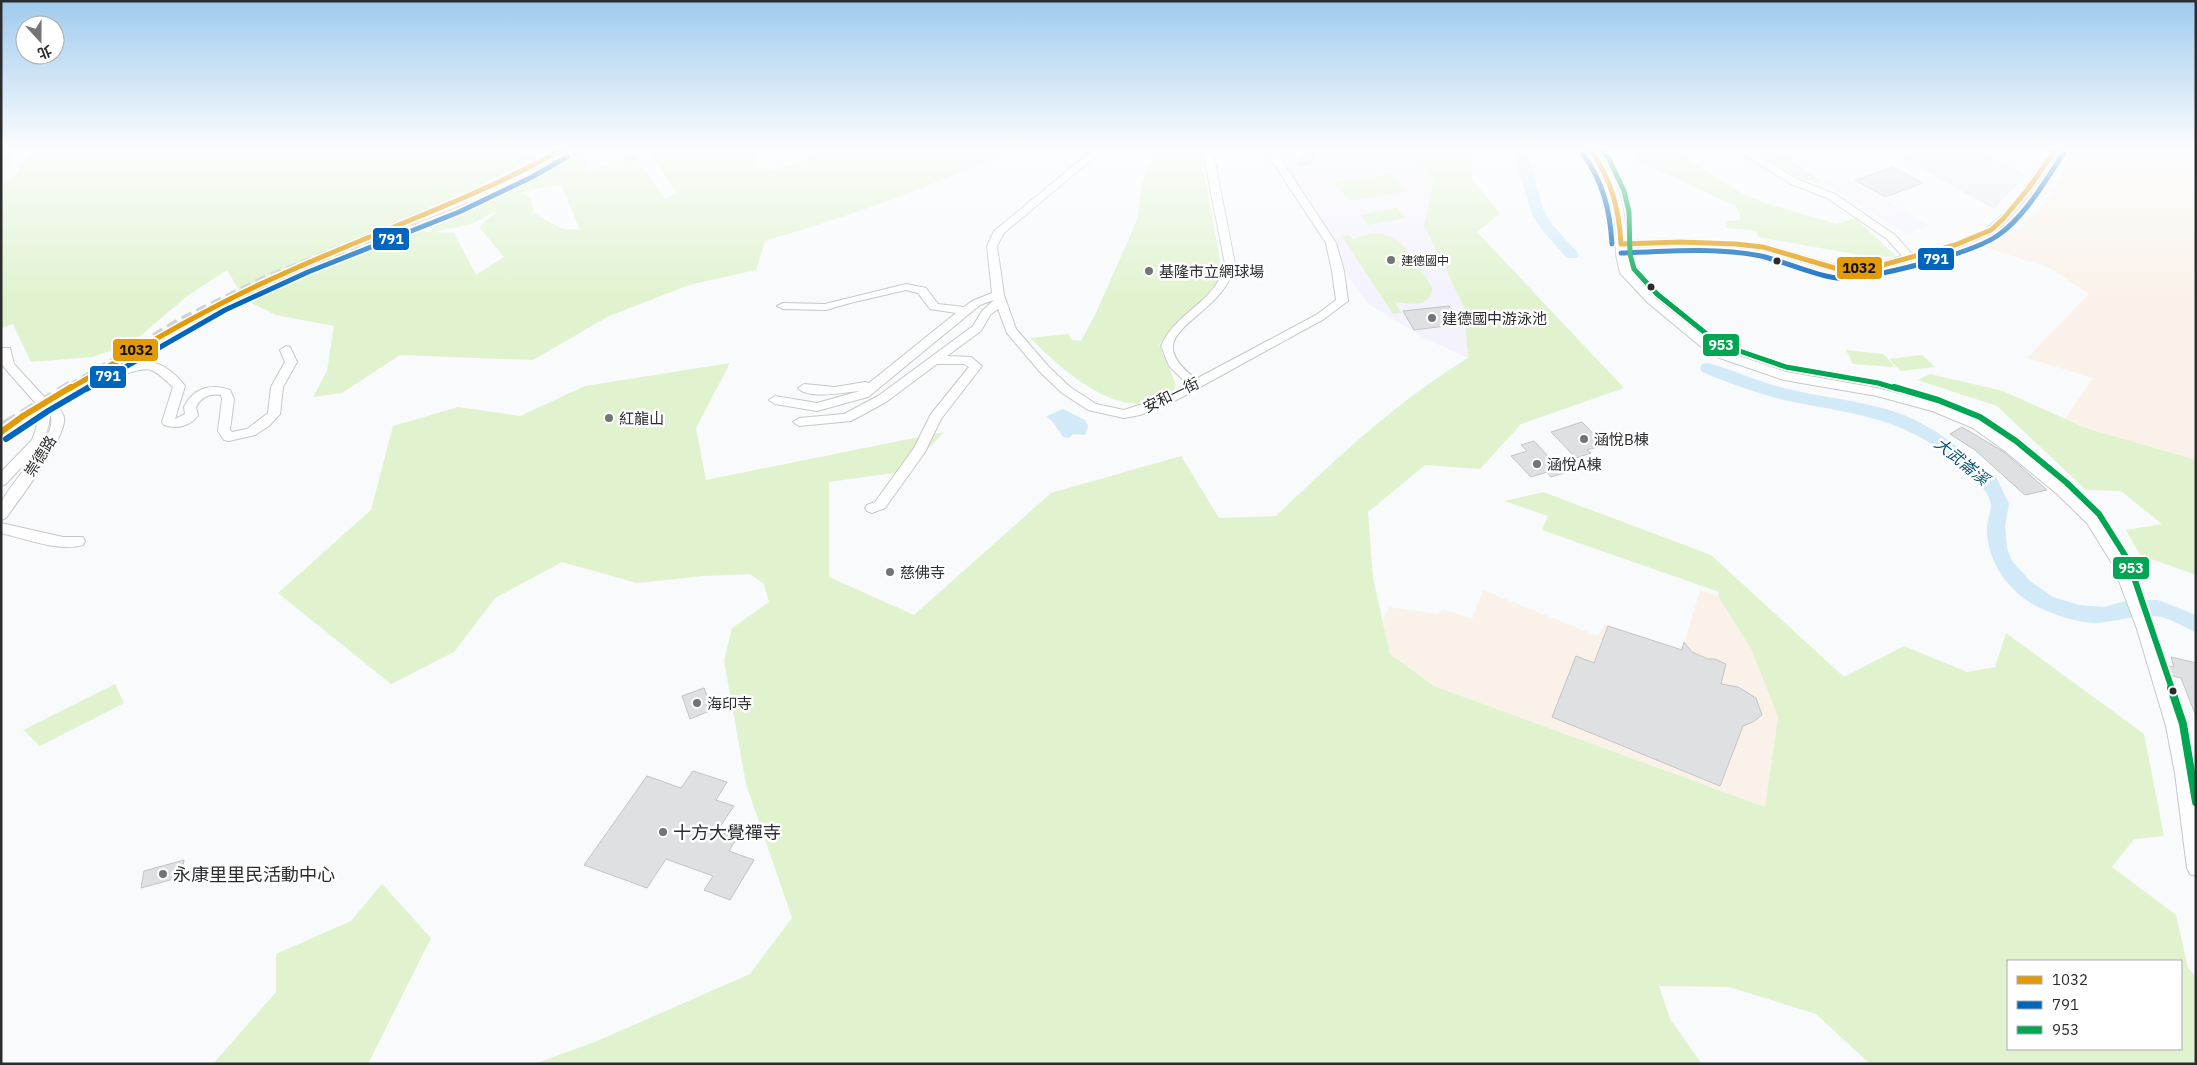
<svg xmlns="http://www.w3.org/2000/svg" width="2197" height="1065" font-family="'IBM Plex Sans','Noto Sans TC',sans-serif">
  <rect width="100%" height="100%" fill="#f8fafc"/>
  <path fill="#e7ebf2" d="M 1924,149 L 1971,149 L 2026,175 L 1995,208 L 1992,208 L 1901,157 Z"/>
  <path fill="#faf2e9" d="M 2077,149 L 2196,149 L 2196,460 L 2141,446 L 2085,428 L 2065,419 L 2093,378 L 2027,358 L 2089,294 L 2050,268 L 1975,244 L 2017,230 L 2050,198 Z
    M 1483,590 L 1598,636 L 1606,624 L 1682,650 L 1700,590 L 1718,596 L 1751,649 L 1778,717 L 1765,807 L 1434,686 L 1390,654 L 1383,621 L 1389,607 L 1438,614 L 1443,609 L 1472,619 Z"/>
  <path fill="#f4f2fd" d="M 1271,149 L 1400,149 L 1434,177 L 1424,225 L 1464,307 L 1468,358 L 1426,339 L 1367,303 L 1347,274 L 1337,246 L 1281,161 Z
    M 1845,177 L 1930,226 L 1906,234 L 1824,183 Z"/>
  <path fill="#e0f3ce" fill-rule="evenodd" d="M 1,149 L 18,149 L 1,180 Z
    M 32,149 L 494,149 L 537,156 L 455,199 L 412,216 L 424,232 L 431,232 L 436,219 C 474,203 514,188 549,166 C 560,159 570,149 583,149 L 586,171 L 634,156 L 665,199 L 677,193 L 647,149 L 757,149 L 758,168 L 774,170 L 807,162 L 814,149 L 1008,149 C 931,189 848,216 765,241 L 756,270 L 689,285 L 609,316 L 533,360 L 400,355 L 342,393 L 313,397 L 327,371 L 334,326 L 276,315 L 245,300 L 227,270 L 187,296 L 131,344 L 92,357 L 31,362 L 13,324 L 1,328 L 1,181 L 13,179 ZM 561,184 L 580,230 L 562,229 L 534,213 L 531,199 L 521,192 ZM 498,210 L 479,227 L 504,257 L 476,275 L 454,233 L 434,232 L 472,224 Z
    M 1155,149 L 1204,149 L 1202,153 L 1202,160 L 1223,277 L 1159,344 L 1176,385 C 1174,393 1165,396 1158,399 C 1115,419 1059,367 1030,338 L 1068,334 L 1072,340 L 1081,341 L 1096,313 L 1137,220 L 1142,184 Z
    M 1324,149 L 1359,149 L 1367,153 L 1322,159 Z
    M 1400,149 L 1472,149 L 1472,180 L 1500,213 L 1477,232 L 1624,388 L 1521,424 L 1480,469 L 1425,465 L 1368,512 L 1373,578 L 1390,654 L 1434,686 L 1765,807 L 1778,717 L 1751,649 L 1718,596 L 1719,592 L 1542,530 L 1548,516 L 1504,501 L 1543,492 L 1711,555 L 1844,677 L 1904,646 L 1967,672 L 1995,667 L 2006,633 L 2144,734 L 2164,836 L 2134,839 L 2112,867 L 2176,915 L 2188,968 L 2196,977 L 2196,1064 L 1870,1064 L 1816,1014 L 1729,987 L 1659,986 L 1670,1019 L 1702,1064 L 534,1064 L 597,1041 L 750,974 L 792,918 L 746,784 L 724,661 L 732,628 L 769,602 L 764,584 L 750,574 L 703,576 L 637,583 L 562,562 L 495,598 L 454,652 L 391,684 L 278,593 L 371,510 L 393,426 L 458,407 L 520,416 L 585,386 L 730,363 L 696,428 L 706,480 L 944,432 L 907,471 L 829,482 L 829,577 L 914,615 L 1051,493 L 1181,456 L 1219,518 L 1276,516 C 1337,458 1396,402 1468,358 L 1464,307 L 1424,225 L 1434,177 ZM 2008,961 L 2181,961 L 2181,1049 L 2008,1049 Z
    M 1629,149 L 1671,149 L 1740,192 L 1764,203 L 1837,224 L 1855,218 L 1897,257 L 1854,254 L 1758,237 L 1756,231 L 1726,228 L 1726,221 L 1741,220 L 1736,206 L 1640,162 Z
    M 1751,149 L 1772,149 L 1822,181 L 1818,184 L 1796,176 Z
    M 1390,173 L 1407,191 L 1350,201 L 1334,183 Z
    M 1397,208 L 1406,218 L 1368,225 L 1360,215 Z
    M 1372,233 C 1405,234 1415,262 1432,287 C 1432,308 1410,304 1395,302 L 1401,313 L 1393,314 L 1342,236 L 1349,235 L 1353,239 Z
    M 1846,350 L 1883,354 L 1895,367 L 1853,364 Z
    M 1922,355 L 1935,367 L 1901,371 L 1889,359 Z
    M 1930,374 L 2003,391 L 2085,428 L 2196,460 L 2196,575 L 2140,555 L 2126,530 L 2162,524 L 2121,491 L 2086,490 L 1997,406 L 1917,380 Z
    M 115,684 L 124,703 L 40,746 L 23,730 Z
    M 382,884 L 431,938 L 368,1064 L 213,1064 L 276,992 L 276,954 L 351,921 Z"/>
  <path fill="#d2eaf8" d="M 1063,409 L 1085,420 L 1088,426 L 1085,435 L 1073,434 L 1069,438 L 1063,437 L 1052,421 L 1047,417 L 1047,416 Z"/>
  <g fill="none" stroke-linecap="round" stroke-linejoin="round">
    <path fill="#d2eaf8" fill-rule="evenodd" d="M 1513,149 L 1527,149 L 1543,209 L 1552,224 L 1577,252 L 1579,255 L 1577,258 L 1567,258 L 1542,230 L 1532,215 Z
      M 1708,363 C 1734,370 1758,382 1784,388 C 1815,396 1847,399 1878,407 C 1926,418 1960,448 1997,479 L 2009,504 L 2005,526 L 2007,548 L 2012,561 L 2030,581 L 2053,597 L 2079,605 L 2104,607 L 2130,600 L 2158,600 L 2196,615 L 2196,632 C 2183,627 2167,616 2154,616 C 2135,615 2123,620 2105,622 C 2085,626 2058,616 2040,608 C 2009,593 1986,561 1987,527 C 1987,520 1991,512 1991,505 C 1990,486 1950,455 1935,446 C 1886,414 1839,412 1784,400 C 1756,393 1729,383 1702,372 L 1700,368 L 1702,364 Z"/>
  </g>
  <path fill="#dfe0e1" stroke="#c4c4c4" d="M 1303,149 L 1316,149 L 1312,161 L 1308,165 L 1298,165 Z
    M 1893,167 L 1923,183 L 1885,197 L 1855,180 Z
    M 1449,306 L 1461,324 L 1414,330 L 1403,311 Z
    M 1582,422 L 1604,445 L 1587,450 L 1591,453 L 1576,458 L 1551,432 Z
    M 1962,427 L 2004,452 L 2047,490 L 2025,495 L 1975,450 L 1950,434 Z
    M 1534,441 L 1564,473 L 1551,477 L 1547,472 L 1531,477 L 1511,456 L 1527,451 L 1521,445 Z
    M 1608,626 L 1682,650 L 1684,642 L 1692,652 L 1708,659 L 1715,659 L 1726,664 L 1721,684 L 1738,687 L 1756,698 L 1762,715 L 1753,722 L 1743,726 L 1720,786 L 1552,717 L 1576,656 L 1594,663 Z
    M 2171,657 L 2196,663 L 2196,716 L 2181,678 L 2169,675 L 2165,665 L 2174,667 Z
    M 704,688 L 712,710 L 690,719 L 682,696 Z
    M 693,771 L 727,782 L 716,800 L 734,806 L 717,831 L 737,838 L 729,851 L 754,860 L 730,900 L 704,890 L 713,876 L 666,859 L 647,888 L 584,865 L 647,776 L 681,788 Z
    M 184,860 L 181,877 L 141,888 L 144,871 Z"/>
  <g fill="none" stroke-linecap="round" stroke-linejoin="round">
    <path stroke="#cfd1d3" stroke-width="11" stroke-dasharray="11 5.5" stroke-linecap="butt" d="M 70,389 L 182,322 L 267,280 L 417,219"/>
    <path stroke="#cfd1d3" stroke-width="14" stroke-dasharray="14 7" stroke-linecap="butt" d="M 6,427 L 72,387"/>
    <defs>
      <path id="minor" d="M 556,149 L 568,149 L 532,172 L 496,191 L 421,221 L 413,221 L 412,219 L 489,186 Z
        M 1090,149 L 1100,149 L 1096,156 L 1004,233 L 997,246 L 1004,295 L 1016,329 L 1048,366 L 1070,387 L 1096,404 L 1124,410 L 1163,397 L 1187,384 L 1169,366 L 1161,346 C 1175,312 1217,302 1225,264 L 1204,157 L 1209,149 L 1219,149 L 1214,157 L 1235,264 C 1227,305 1177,321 1173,345 C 1171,359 1187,372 1196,379 L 1316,315 L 1336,300 L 1332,271 L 1326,243 L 1264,149 L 1274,149 L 1336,243 L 1344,271 L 1348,301 L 1324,319 L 1171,403 L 1140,415 L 1124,418 L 1088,410 L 1062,393 L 1040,372 L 1007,333 L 998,309 L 990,315 L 981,331 L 947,356 L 971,357 L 982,366 L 941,419 L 925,452 L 885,508 L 872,513 L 867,511 L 865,508 L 867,505 L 875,502 L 914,448 L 931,414 L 969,367 L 964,364 L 937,364 L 886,402 L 851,421 L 799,426 L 793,422 L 799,418 L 844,414 L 878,396 L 973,326 L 982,311 L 994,300 L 980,305 L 868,397 L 817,411 L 775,404 L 769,400 L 775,396 L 817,403 L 860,391 C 847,392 808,400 798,388 L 804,384 L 835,387 L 865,382 L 869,383 L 956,313 L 930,309 L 918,293 L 906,290 L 850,303 L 826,310 L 783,309 L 777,306 L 783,303 L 825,304 L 906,284 L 926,288 L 938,304 L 964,307 L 972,301 L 992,293 L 987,246 L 994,231 L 1089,153 Z
        M 1585,149 L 1595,149 C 1619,179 1625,204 1626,241 L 1680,239 L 1763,244 L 1839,266 L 1872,265 L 1902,256 L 1887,239 L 1827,198 L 1791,184 L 1735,149 L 1747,149 L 1799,180 L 1835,194 L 1895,235 L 1912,254 C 1934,248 1970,240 1988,227 C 2013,209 2034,174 2051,149 L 2061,149 L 2032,191 L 2007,221 L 1995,232 L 1959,247 L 1872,271 L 1838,272 L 1762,250 L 1736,247 L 1680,245 L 1626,247 L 1631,272 L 1655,298 L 1719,349 L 1786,372 L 1877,388 L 1940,405 L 1981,422 L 2015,445 L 2066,487 L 2097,517 L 2127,564 L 2151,629 L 2182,726 L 2196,806 L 2196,876 L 2190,874 L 2187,868 L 2175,773 L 2166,726 L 2137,629 L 2113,565 L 2087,523 L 2056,493 L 2005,451 L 1973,428 L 1932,411 L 1877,396 L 1784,380 L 1711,355 L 1647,302 L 1620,273 L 1616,255 L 1615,213 L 1611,194 L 1597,165 Z
        M 286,346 L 290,347 L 297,362 L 283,387 L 280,414 L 269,426 L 255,435 L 229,441 L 224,440 L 218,431 L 222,399 L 221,395 C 210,393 201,397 196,407 L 198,415 C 190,427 177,429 164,425 L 162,422 L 173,387 C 166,381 159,373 151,370 C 135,364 73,398 56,406 C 59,408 64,414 64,418 C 67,437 18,501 6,518 L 1,520 C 1,515 0,508 1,504 C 7,484 61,436 50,414 C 49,446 25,462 6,484 L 1,486 L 1,472 L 32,440 L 36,429 L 39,407 L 2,365 L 2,348 L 10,348 L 14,364 L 47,400 C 70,389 127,357 151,362 C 164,364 178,376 185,386 L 175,419 L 185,414 L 184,407 C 193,388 211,383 230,390 L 234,399 L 230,430 L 232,432 L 247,429 L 268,413 L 271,387 L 285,362 L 280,350 Z
        M 6,423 L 12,427 L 5,435 L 1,436 L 1,424 Z
        M 1,523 L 63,537 L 83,537 L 85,541 L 83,545 C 58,552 26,539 1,533 Z"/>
    </defs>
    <use href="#minor" stroke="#c6c8c9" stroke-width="2"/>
    <use href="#minor" fill="#fefeff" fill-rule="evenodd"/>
    <defs>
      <path id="bus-1-far1" d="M 1590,149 C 1611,179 1619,208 1621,244
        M 1621,244 L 1680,242 L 1736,244 L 1763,247 L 1838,269 L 1872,268 L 1955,245 L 1991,230 L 2003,219 L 2028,189 L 2056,149
        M 69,389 C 137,350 204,309 276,277 C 372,233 470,201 563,149"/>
      <path id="bus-1" d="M 1,432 L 23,416 L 71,387"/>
      <path id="bus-2-far1" d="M 1583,154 C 1603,182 1610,210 1612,244
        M 1621,253 C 1667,251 1716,247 1761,256 C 1784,261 1815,276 1837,278 C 1869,280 1970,254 1997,236 C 2024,218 2045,181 2063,154
        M 87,389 L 225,310 L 308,272 L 459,212 L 532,177 L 567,157"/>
      <path id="bus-2" d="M 6,439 L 48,411 L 89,387"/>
      <path id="bus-3-far2" d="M 1601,149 L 1609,159 L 1624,191 L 1629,212 L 1630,254 L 1634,269 L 1657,294 L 1719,344 L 1786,367 L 1878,383 L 1898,389"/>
      <path id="bus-3-far1" d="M 1894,387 L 1938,400 L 1980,417 L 2016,441 L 2067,483 L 2099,514 L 2128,560 L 2172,689"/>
      <path id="bus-3" d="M 2171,688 L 2183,724 L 2196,802"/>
    </defs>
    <use href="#bus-1-far1" stroke="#fff" stroke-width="8"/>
    <use href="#bus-1" stroke="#fff" stroke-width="10"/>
    <use href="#bus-2-far1" stroke="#fff" stroke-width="8"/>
    <use href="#bus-2" stroke="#fff" stroke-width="10"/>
    <use href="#bus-3-far2" stroke="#fff" stroke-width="8"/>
    <use href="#bus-3-far1" stroke="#fff" stroke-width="10"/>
    <use href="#bus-3" stroke="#fff" stroke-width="12"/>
    <use href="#bus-1-far1" stroke="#e39a05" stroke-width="5"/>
    <use href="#bus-1" stroke="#e39a05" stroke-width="6"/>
    <use href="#bus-2-far1" stroke="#0065bd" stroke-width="5"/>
    <use href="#bus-2" stroke="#0065bd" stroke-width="6"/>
    <use href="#bus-3-far2" stroke="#00a651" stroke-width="5"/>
    <use href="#bus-3-far1" stroke="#00a651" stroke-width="6"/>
    <use href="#bus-3" stroke="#00a651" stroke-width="8"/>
  </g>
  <linearGradient id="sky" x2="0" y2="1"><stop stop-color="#9fcaee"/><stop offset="0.5" stop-color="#fcfdfe"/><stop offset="1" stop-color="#fcfdfe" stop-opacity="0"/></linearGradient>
  <rect width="2197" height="298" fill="url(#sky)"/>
  <g fill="#737476" stroke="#fff" stroke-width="2">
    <circle cx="1391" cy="260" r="5"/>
    <circle cx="1149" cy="271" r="5"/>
    <circle cx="1432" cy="318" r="5"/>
    <circle cx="609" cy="418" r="5"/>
    <circle cx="1584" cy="439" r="5"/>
    <circle cx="1537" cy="464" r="5"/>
    <circle cx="890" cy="572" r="5"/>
    <circle cx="697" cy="703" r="5"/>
    <circle cx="663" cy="832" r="5"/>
    <circle cx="163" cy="874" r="5"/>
  </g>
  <g fill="#2b2c2e" stroke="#fff" stroke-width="2">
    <circle cx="1777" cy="261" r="4.5"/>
    <circle cx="1651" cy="287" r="4.5"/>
    <circle cx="2173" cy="691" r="4.5"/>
  </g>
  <g text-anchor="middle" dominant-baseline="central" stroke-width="5" stroke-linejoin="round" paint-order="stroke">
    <g font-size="12" fill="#2b2c2e" stroke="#fff" text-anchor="start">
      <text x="1401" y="260">建德國中</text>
    </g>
    <g font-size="15" fill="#2b2c2e" stroke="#fff" text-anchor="start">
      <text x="1159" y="271">基隆市立網球場</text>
      <text x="1442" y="318">建德國中游泳池</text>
      <text x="619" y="418">紅龍山</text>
      <text x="1594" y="439">涵悅B棟</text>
      <text x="1547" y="464">涵悅A棟</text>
      <text x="900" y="572">慈佛寺</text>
      <text x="707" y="703">海印寺</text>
    </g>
    <g font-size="15" fill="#2b2c2e" stroke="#fff">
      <text transform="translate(1171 395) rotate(-26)">安和一街</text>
      <text transform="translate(40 456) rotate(-58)">崇德路</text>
    </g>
    <g font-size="16" font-style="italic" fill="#0b5475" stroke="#fff">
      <text transform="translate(1962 461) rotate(39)">大武崙溪</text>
    </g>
    <g font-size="18" fill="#2b2c2e" stroke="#fff" text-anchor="start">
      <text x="673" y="832">十方大覺禪寺</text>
      <text x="173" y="874">永康里里民活動中心</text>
    </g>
  </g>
  <g stroke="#fff" stroke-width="2">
    <rect x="372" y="227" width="38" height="24" rx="5" fill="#0065bd"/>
    <rect x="1917" y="247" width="38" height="24" rx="5" fill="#0065bd"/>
    <rect x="1836" y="256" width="47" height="24" rx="5" fill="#e39a05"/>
    <rect x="1702" y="333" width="38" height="24" rx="5" fill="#00a651"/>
    <rect x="112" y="338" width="47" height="24" rx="5" fill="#e39a05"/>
    <rect x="89" y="365" width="38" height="24" rx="5" fill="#0065bd"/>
    <rect x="2112" y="556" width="38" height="24" rx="5" fill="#00a651"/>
  </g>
  <g font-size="14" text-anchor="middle" font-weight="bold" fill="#fff">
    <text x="391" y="244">791</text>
    <text x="1936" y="264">791</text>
    <text x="1721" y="350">953</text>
    <text x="108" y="381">791</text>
    <text x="2131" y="573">953</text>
  </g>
  <g font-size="14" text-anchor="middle" font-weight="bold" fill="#111">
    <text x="1859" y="273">1032</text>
    <text x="136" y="355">1032</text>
  </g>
  <rect width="2197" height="1065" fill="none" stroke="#2b2c2e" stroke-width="5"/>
  <rect x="2007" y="960" width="175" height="90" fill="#ffffff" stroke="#aaabab"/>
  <rect x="2017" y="976" width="25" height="8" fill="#e39a05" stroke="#aaabab"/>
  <text x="2052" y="985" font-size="15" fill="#2b2c2e">1032</text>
  <rect x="2017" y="1001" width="25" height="8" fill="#0065bd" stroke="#aaabab"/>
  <text x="2052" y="1010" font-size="15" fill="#2b2c2e">791</text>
  <rect x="2017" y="1026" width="25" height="8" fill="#00a651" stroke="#aaabab"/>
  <text x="2052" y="1035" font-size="15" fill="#2b2c2e">953</text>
  <g transform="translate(40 40) rotate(159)"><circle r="24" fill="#ffffff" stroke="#aaabab"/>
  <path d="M0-4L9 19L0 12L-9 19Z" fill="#737476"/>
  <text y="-8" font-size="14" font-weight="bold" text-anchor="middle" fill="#2b2c2e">北</text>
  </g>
</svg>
